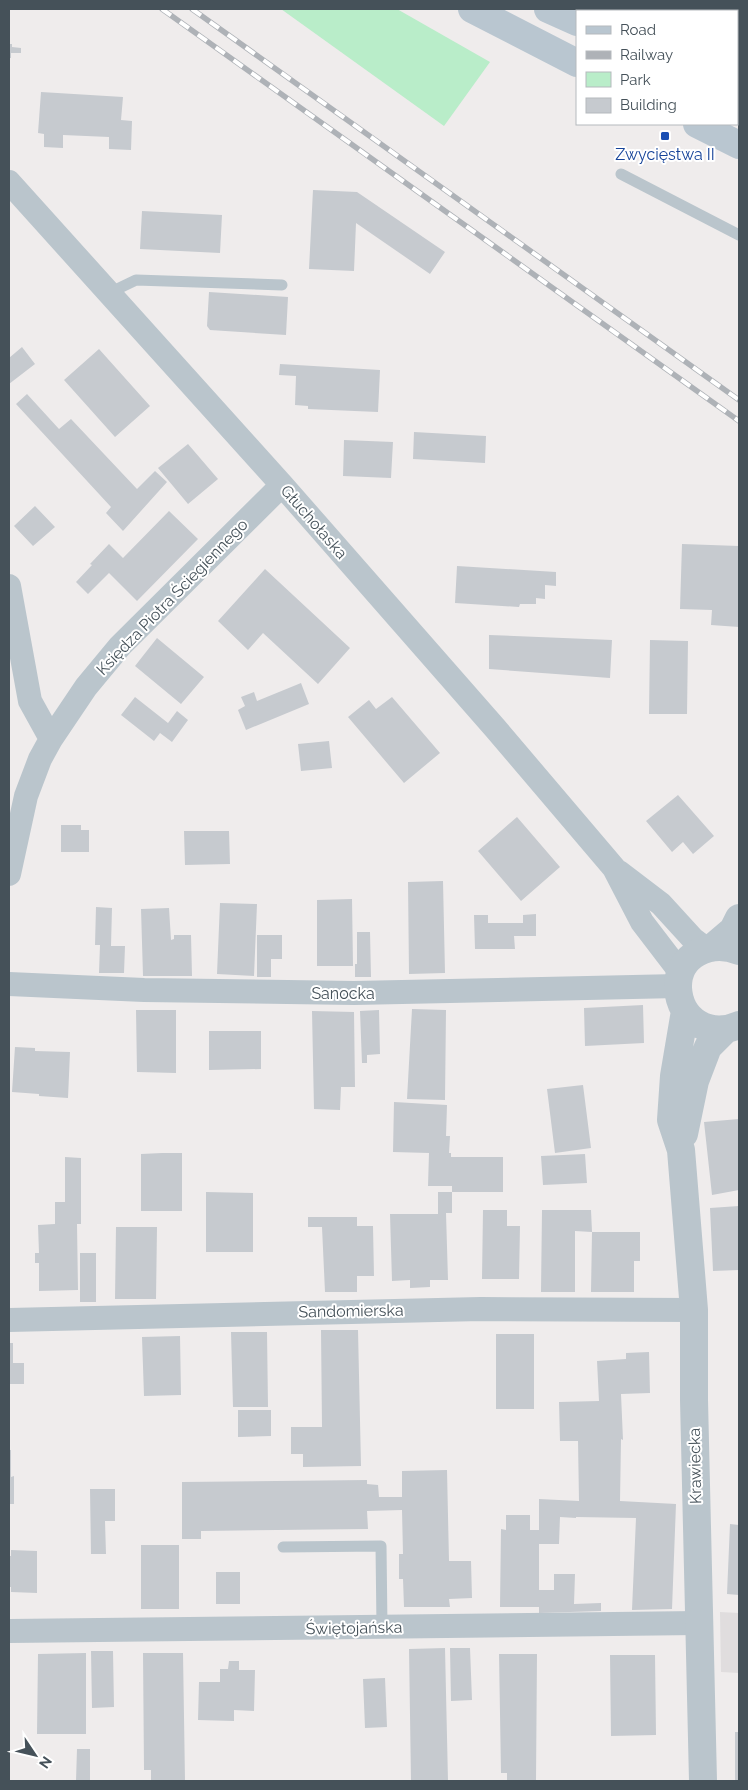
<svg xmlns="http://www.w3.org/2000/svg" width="748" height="1790" font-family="Raleway,sans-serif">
  <rect width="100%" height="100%" fill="#efecec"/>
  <path fill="#e0ddde" d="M 720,1612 L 739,1613 L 739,1673 L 721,1672 Z"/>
  <path fill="#b9edc9" d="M 281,9 L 397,9 L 490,62 L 444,126 Z"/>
  <path fill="#c6cacf" d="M 9,44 L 12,44 L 12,47 L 21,48 L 21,53 L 11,53 L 11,58 L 9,58 Z
    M 41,92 L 123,97 L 121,120 L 132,121 L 131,150 L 109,149 L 109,137 L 63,135 L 63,148 L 44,147 L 44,134 L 38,133 Z
    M 313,190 L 357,192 L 445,252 L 430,274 L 356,223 L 354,271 L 309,269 Z
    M 142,211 L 222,215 L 220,253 L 140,249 Z
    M 209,292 L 288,297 L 286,335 L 210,330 L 207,326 Z
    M 22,347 L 35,364 L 9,384 L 9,358 Z
    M 99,349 L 150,406 L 115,437 L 64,380 Z
    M 280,364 L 380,370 L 378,412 L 308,409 L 308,406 L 295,405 L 296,376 L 279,375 Z
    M 27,394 L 59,429 L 71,419 L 137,489 L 155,471 L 167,482 L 123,531 L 106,513 L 111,507 L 16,404 Z
    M 414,432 L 486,436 L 485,463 L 413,459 Z
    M 344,440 L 393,442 L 391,478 L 343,476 Z
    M 188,444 L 218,479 L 188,504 L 158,468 Z
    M 35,506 L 55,527 L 33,546 L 14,526 Z
    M 169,511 L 198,539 L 137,601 L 109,573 L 88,594 L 76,582 L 92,565 L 90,564 L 109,544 L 123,558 Z
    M 682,544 L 739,546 L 739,627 L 711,625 L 712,610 L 680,609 Z
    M 457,566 L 556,572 L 556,586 L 545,585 L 545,599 L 536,598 L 536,604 L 520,604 L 519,607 L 455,603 Z
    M 265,569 L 350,648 L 318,684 L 263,633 L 248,650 L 218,621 Z
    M 489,635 L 612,640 L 610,678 L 489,669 Z
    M 157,638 L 204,677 L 181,704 L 135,666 Z
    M 650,640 L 688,641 L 687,714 L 649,714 Z
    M 301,683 L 309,704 L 246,730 L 238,710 L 245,706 L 241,697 L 254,692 L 257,701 Z
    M 135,697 L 168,723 L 177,711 L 188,720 L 172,742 L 160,733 L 154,741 L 121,715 Z
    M 392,697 L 440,753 L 404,783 L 348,717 L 369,700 L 376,709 Z
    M 329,741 L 332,768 L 301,771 L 298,744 Z
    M 678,795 L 714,836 L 693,854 L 683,842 L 672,852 L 646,821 Z
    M 517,817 L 560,867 L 521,901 L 478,851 Z
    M 61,825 L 81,825 L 81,830 L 89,830 L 89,852 L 61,852 Z
    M 184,831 L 229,831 L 230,864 L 185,865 Z
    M 443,881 L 445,973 L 409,974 L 408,882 Z
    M 352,899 L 353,966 L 317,966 L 317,900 Z
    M 220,903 L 257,904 L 254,976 L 217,974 Z
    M 96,907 L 112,908 L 111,946 L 125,946 L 124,973 L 99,973 L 100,945 L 95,945 Z
    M 169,908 L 171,940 L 174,939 L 174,935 L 191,935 L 192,976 L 143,976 L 141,909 Z
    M 536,914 L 536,936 L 514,936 L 515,949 L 475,949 L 474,915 L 488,915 L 488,923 L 523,923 L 523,915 Z
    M 357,932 L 370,932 L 371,977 L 355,977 L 355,964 L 357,964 Z
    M 257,935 L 282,935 L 282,959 L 271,959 L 271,977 L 257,977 Z
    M 643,1005 L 644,1043 L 585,1046 L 584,1008 Z
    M 412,1009 L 446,1010 L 445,1100 L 407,1099 Z
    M 136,1010 L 176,1010 L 176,1073 L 137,1072 Z
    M 379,1010 L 380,1054 L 367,1055 L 367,1063 L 362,1063 L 360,1011 Z
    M 312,1011 L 354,1012 L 355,1087 L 341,1087 L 340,1110 L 314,1109 Z
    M 209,1031 L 261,1031 L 261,1069 L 209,1070 Z
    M 15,1047 L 35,1048 L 35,1051 L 70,1052 L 68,1098 L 39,1096 L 39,1094 L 12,1092 Z
    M 583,1085 L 591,1148 L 555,1153 L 547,1089 Z
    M 394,1102 L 447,1105 L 446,1136 L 450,1136 L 449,1153 L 451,1153 L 451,1157 L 503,1157 L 503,1192 L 452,1192 L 452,1213 L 446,1213 L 448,1280 L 430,1280 L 430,1287 L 410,1288 L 410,1280 L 392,1281 L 390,1214 L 438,1214 L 438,1192 L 452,1192 L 452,1186 L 428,1186 L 429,1153 L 393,1152 Z
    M 739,1119 L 739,1190 L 712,1195 L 704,1122 Z
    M 162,1153 L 182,1153 L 182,1211 L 141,1211 L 141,1154 Z
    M 585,1154 L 587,1183 L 543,1185 L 541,1156 Z
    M 65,1157 L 81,1158 L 81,1224 L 77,1224 L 78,1290 L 39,1291 L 39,1263 L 35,1263 L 35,1253 L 39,1253 L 38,1225 L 55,1224 L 55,1202 L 65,1202 Z
    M 206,1192 L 253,1193 L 253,1252 L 206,1252 Z
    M 739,1206 L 739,1270 L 713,1271 L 710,1208 Z
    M 483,1210 L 507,1210 L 507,1226 L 520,1226 L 519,1279 L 482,1279 Z
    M 542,1210 L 591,1210 L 592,1232 L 640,1232 L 640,1261 L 634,1261 L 634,1292 L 591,1292 L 592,1232 L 575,1231 L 575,1292 L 541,1292 Z
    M 308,1217 L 357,1217 L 357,1226 L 373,1226 L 374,1276 L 357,1276 L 357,1292 L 325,1292 L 322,1227 L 308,1227 Z
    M 116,1227 L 157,1227 L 156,1299 L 115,1299 Z
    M 80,1253 L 96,1253 L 96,1302 L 80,1302 Z
    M 321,1330 L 358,1330 L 361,1466 L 303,1467 L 303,1454 L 291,1454 L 291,1427 L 322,1427 Z
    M 231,1332 L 267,1332 L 268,1407 L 233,1407 Z
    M 496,1334 L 534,1334 L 534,1409 L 496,1409 Z
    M 180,1336 L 181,1395 L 144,1396 L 142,1337 Z
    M 9,1343 L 13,1343 L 13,1363 L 24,1363 L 24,1384 L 9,1384 Z
    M 649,1352 L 650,1393 L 621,1394 L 623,1440 L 621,1439 L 620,1501 L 676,1504 L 672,1609 L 632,1610 L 636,1518 L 576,1517 L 576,1518 L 560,1517 L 559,1544 L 539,1544 L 539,1590 L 554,1590 L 554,1574 L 575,1574 L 574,1604 L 601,1603 L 601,1611 L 539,1613 L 539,1607 L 500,1607 L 501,1529 L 506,1530 L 506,1515 L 530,1515 L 530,1530 L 539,1530 L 539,1499 L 579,1501 L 578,1441 L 560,1441 L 559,1402 L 599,1401 L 597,1361 L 626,1359 L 626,1353 Z
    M 238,1410 L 271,1410 L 271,1436 L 238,1437 Z
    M 9,1450 L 11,1450 L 11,1477 L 14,1476 L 14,1504 L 9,1504 Z
    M 447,1470 L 449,1561 L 471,1561 L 472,1598 L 449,1599 L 450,1607 L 404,1607 L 403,1579 L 399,1579 L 399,1554 L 403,1554 L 402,1510 L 367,1511 L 368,1529 L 201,1531 L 201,1539 L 182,1539 L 182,1482 L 367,1480 L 367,1484 L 378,1485 L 379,1497 L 402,1497 L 402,1471 Z
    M 90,1489 L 115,1489 L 115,1521 L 105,1521 L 106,1554 L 91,1554 Z
    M 730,1524 L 739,1525 L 739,1595 L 727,1594 Z
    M 141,1545 L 179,1545 L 179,1609 L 141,1609 Z
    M 11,1550 L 37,1551 L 37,1593 L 11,1592 L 11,1587 L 9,1587 L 9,1556 L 11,1556 Z
    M 216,1572 L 240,1572 L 240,1604 L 216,1604 Z
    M 445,1648 L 448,1781 L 411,1781 L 409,1649 Z
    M 450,1648 L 470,1648 L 472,1700 L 451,1701 Z
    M 91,1651 L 113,1651 L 114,1707 L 92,1708 Z
    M 86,1653 L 86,1734 L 37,1734 L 38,1654 Z
    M 143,1653 L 183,1653 L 185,1781 L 151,1781 L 151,1770 L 144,1770 Z
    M 499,1654 L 537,1654 L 536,1781 L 507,1781 L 507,1773 L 501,1773 Z
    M 610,1655 L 655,1655 L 656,1735 L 611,1736 Z
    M 229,1661 L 239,1661 L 239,1670 L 255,1670 L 254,1711 L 234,1710 L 234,1721 L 198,1720 L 199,1682 L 220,1682 L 220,1669 L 228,1669 Z
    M 385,1678 L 387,1727 L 365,1728 L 363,1679 Z
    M 735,1732 L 739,1732 L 739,1781 L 735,1781 Z
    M 77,1749 L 90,1749 L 90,1781 L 76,1781 Z"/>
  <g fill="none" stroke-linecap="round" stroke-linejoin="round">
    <path stroke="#bac5cc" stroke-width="11" d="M 621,174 L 739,235
      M 109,293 L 136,280 L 282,285
      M 283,1547 L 381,1546 L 382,1627"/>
    <path stroke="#bac5cc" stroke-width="24" d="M 9,182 L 282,485 L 495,728 L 614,868 L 642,922 L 681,973
      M 9,586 L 30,701 L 51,739
      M 619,872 L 661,904 L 693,939 L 705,948
      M 9,874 L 26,796 L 40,759 L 51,739 L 86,687 L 120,646 L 282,485
      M 9,984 L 144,990 L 354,993 L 678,986
      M 9,1320 L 481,1309 L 694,1310
      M 9,1631 L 698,1623"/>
    <path stroke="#bac5cc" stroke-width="28" d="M 713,947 L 733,930 L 739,918
      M 739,951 C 711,940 677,954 678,988 C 680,1021 710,1038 739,1025
      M 685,1011 L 674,1076 L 671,1120 L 681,1150 L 694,1310 L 694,1400 L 703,1781
      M 684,1134 L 695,1081 L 708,1047 L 725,1030"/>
    <path stroke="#b9c6d0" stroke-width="28" d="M 472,9 L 577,63
      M 548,9 L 577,22
      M 737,97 L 739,98
      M 697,124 L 739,145"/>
    <defs>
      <path id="rail" d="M 162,9 L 739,421
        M 192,9 L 739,400"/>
    </defs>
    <use href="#rail" stroke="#aeb2b7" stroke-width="5.5"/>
    <use href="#rail" stroke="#fff" stroke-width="4" stroke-dasharray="11" stroke-linecap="butt"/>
  </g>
  <rect fill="#1a4fb4" stroke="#fff" stroke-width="2" x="660" y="131" width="10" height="10" rx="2.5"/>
  <g text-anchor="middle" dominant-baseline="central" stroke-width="4" stroke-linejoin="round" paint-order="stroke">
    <g font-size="16" fill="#164399" stroke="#fff">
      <text x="665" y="154">Zwycięstwa II</text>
    </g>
    <g font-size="16" fill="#455159" stroke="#fff">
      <text transform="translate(314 522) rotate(49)">Głuchołaska</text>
      <text transform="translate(172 597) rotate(-46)">Księdza Piotra Ściegiennego</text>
      <text x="343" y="993">Sanocka</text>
      <text transform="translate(351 1311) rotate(-1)">Sandomierska</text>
      <text transform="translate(695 1466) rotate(-91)">Krawiecka</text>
      <text transform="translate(354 1628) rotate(-1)">Świętojańska</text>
    </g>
  </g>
  <rect width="748" height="1790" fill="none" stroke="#455159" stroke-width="20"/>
  <rect x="576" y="10" width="162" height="115" fill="#ffffff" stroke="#b5b9bd"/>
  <rect x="586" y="26" width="25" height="8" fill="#b9c6d0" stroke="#b5b9bd"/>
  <text x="620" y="35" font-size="15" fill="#455159">Road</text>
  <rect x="586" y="51" width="25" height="8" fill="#aeb2b7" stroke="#b5b9bd"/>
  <text x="620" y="60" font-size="15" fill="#455159">Railway</text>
  <rect x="586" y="72" width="25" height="15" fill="#b9edc9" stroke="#b5b9bd"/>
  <text x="620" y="85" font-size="15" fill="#455159">Park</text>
  <rect x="586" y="98" width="25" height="15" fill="#c6cacf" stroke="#b5b9bd"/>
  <text x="620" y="110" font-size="15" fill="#455159">Building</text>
  <g transform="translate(35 1755) rotate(125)" stroke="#ffffff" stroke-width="4" paint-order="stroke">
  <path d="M0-4L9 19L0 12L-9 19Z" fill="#455159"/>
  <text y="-8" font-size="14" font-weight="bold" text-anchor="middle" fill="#455159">N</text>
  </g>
</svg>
